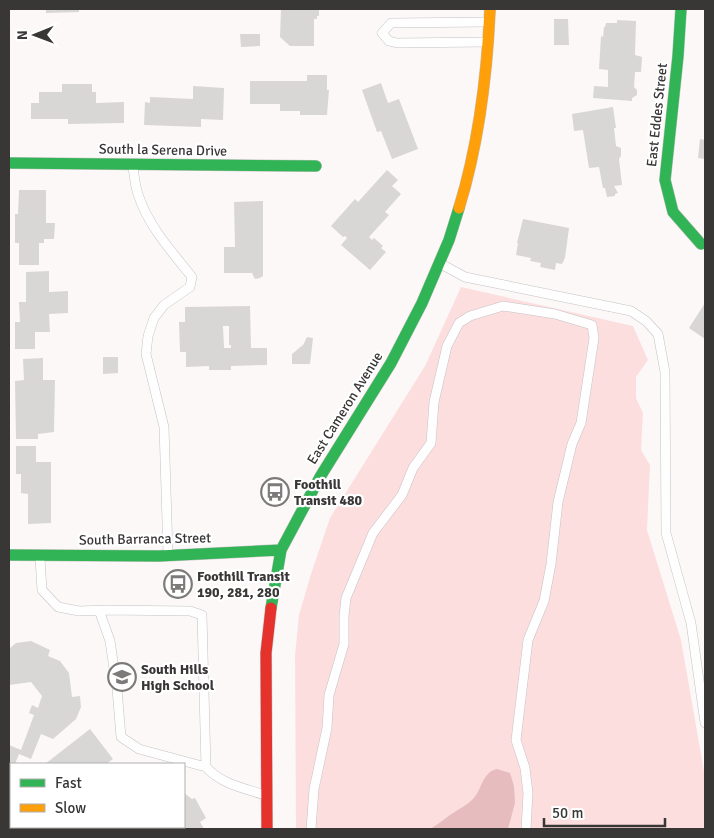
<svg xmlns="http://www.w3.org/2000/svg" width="714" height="838" font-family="Signika,sans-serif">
  <rect width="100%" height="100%" fill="#fcf8f8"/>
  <path fill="#fddedf" d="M 461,287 L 633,326 L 648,360 L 636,377 L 636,398 L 643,413 L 641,450 L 650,465 L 647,530 L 681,640 L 705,777 L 705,829 L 296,829 L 295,655 L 299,615 L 311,574 L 330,518 L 425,366 Z"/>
  <path fill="#e6bcbe" d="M 497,769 L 510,773 L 514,786 L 515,803 L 508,829 L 430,829 C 437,825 443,820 450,815 C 457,810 466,806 473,799 C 482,790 482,772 497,769 Z"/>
  <path fill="#d9d6d6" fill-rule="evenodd" d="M 46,9 L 79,9 L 79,12 L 46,13 Z
    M 281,9 L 319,9 L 319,16 L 317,16 L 317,19 L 314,19 L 314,46 L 290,46 L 280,37 Z
    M 554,19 L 568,19 L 569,45 L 554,45 Z
    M 617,20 L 636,21 L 635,55 L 642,57 L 641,72 L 635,72 L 634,87 L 637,90 L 637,95 L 632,98 L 632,101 L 593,98 L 594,86 L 608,87 L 608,70 L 599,69 L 601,36 L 603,37 L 604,27 L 605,27 L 606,23 L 617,23 Z
    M 240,34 L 260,34 L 260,46 L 241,47 Z
    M 307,75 L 327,75 L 327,90 L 329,90 L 327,115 L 300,115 L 300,111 L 280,111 L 280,104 L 250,104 L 250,81 L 307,81 Z
    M 381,83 L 388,103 L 399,99 L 418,149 L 392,159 L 381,131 L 377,132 L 362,90 Z
    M 62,84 L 92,84 L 92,92 L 96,92 L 96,103 L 124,102 L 124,123 L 68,124 L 68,119 L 31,119 L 31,103 L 39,103 L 39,92 L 62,92 Z
    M 193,86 L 224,88 L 223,120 L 201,119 L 201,127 L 144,125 L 145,102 L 150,103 L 150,97 L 193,99 Z
    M 613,107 L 616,128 L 614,128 L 616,146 L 621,148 L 621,156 L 619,159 L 622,185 L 614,186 L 618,193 L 615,194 L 615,196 L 607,197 L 605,188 L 603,188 L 599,167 L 589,168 L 583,130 L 574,131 L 572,114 Z
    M 700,139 L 705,140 L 705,159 L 698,158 Z
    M 387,170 L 398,180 L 392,186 L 401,194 L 385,212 L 389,215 L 369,237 L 372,240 L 374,238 L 383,246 L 381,248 L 386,252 L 370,270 L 341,245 L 347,238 L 345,236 L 343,237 L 331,226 L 355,199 L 358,202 Z
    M 19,190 L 46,190 L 46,223 L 55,223 L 54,239 L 44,239 L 44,243 L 39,243 L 39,265 L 19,265 L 19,243 L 15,243 L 15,214 L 18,214 Z
    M 263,201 L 263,276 L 260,278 L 255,279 L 252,273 L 224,273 L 224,247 L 235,247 L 234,202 Z
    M 523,219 L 569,228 L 565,258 L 562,264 L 556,263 L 555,270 L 540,267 L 541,263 L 530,261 L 531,258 L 516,255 L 518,243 L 517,243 Z
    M 49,271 L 49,292 L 68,291 L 68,313 L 49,314 L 50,332 L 35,332 L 35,349 L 15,349 L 15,322 L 20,322 L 19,302 L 26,302 L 26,272 Z
    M 705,303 L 705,339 L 689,328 Z
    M 250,306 L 251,348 L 267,348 L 267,365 L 231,366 L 231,370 L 209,370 L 209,366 L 186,367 L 186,352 L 180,352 L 179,322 L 185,322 L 185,307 ZM 223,326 L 229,326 L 229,345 L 231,345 L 231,348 L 224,348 Z
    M 307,337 L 313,338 L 310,364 L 292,364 L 292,354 L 303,345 Z
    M 103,357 L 118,357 L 118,373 L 103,374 Z
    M 43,358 L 43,380 L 55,380 L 54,432 L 38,434 L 38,439 L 16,439 L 15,381 L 24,380 L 23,359 Z
    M 16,446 L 36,446 L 36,462 L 51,462 L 51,523 L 28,524 L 28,494 L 21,493 L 21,474 L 16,474 Z
    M 31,641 L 50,650 L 48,656 L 60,661 L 69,673 L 72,697 L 80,696 L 81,707 L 76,719 L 53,739 L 41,734 L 31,759 L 19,754 L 15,764 L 11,764 L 11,776 L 9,775 L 9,745 L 21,750 L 34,715 L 29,713 L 32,705 L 38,708 L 42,696 L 31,682 L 9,685 L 9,649 L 16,643 Z
    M 90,729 L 113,759 L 106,764 L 45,764 Z
    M 184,793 L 192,799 L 195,798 L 206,818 L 200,822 L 204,829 L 69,829 L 69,827 L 184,827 Z"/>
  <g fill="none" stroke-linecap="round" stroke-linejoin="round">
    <defs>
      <path id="lane" d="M 486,42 L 397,43 L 389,41 L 382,33 L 391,23 L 487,22
        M 133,166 C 134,176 135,187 139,197 C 149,227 173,253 192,277 L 190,287 L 164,305 L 154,318 L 148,336 L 146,354 L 164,427 L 168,553
        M 441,264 L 465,277 L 631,311 L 646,321 L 658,334 L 665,372 L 666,533 L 691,623 L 705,723
        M 40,558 L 42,590 L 58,607 L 79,611 L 107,610 L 190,611 L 202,615 L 206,767 C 221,784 243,788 265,795
        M 99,610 L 110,641 L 117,689 L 121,737 L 139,749 L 206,767
        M 311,829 L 314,789 L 327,728 L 329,695 L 344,644 L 344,616 L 346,598 L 373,533 L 402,495 L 413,468 L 431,443 L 434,402 L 447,346 L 459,323 L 470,316 L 503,306 L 555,314 L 592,325 L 594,338 L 581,423 L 572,444 L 558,502 L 551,564 L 544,601 L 528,640 L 516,740 L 525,768 L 528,793 L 526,829"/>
      <path id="fast" d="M 681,9 L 678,56 L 665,180 L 673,212 L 701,244
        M 9,163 L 316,166
        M 9,555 L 159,556 L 281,550
        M 271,608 L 281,550 L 320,477 L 391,363 L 422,303 L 449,240 L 459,208"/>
      <path id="slow" d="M 459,208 C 479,143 487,77 490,9"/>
      <path id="jam" d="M 267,829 L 266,653 L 271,608"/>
    </defs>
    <use href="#lane" stroke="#c4c2c2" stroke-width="10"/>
    <use href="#fast" stroke="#c4c2c2" stroke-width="12"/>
    <use href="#slow" stroke="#c4c2c2" stroke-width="12"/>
    <use href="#jam" stroke="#c4c2c2" stroke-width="12"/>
    <use href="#lane" stroke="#fffefe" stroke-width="9"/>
    <use href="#fast" stroke="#30b455" stroke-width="11"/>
    <use href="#slow" stroke="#ff9f0a" stroke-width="11"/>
    <use href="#jam" stroke="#e5322d" stroke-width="11"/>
  </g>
  <defs>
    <symbol id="bus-ring" viewBox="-11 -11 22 22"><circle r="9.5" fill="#fff" stroke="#7d7a7a" stroke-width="1.5"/><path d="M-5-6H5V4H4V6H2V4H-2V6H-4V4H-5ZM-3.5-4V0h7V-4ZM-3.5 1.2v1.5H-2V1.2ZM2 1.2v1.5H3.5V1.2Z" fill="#7d7a7a"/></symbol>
    <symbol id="school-ring" viewBox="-11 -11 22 22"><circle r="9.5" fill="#fff" stroke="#7d7a7a" stroke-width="1.5"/><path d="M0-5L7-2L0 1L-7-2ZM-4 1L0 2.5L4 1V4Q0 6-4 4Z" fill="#7d7a7a"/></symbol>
  </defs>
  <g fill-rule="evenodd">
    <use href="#bus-ring" x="259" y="476" width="32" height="32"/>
    <use href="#bus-ring" x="162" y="568" width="32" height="32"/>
    <use href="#school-ring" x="106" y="661" width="32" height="32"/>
  </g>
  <g text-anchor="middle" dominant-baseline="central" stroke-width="4.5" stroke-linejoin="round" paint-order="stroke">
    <g font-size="14" fill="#393636" stroke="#fff">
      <text transform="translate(657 115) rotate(-84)">East Eddes Street</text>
      <text transform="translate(163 150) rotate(1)">South la Serena Drive</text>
      <text transform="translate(345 408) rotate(-58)">East Cameron Avenue</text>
      <text transform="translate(145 539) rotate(-1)">South Barranca Street</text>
    </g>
    <g font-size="14" font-weight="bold" fill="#393636" stroke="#fff" text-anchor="start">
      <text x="294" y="484">Foothill<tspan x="294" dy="16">Transit 480</tspan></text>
      <text x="197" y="576">Foothill Transit<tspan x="197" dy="16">190, 281, 280</tspan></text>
      <text x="141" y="669">South Hills<tspan x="141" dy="16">High School</tspan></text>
    </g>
  </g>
  <rect width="714" height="838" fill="none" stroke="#393636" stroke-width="20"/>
  <rect x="10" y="763" width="175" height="65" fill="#ffffff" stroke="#b0afaf"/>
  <rect x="20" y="779" width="25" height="8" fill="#30b455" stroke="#b0afaf"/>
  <text x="55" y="788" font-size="15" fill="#393636">Fast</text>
  <rect x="20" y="804" width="25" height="8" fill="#ff9f0a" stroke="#b0afaf"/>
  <text x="55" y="813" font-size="15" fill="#393636">Slow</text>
  <g transform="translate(35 35) rotate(269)" stroke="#ffffff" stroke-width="4" paint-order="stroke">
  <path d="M0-4L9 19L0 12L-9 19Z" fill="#393636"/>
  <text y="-8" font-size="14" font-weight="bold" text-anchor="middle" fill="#393636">N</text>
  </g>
  <path d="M544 818v8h121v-8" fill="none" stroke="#393636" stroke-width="2.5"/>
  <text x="552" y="818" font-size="15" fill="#393636" stroke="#ffffff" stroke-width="4" paint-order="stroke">50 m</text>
</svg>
